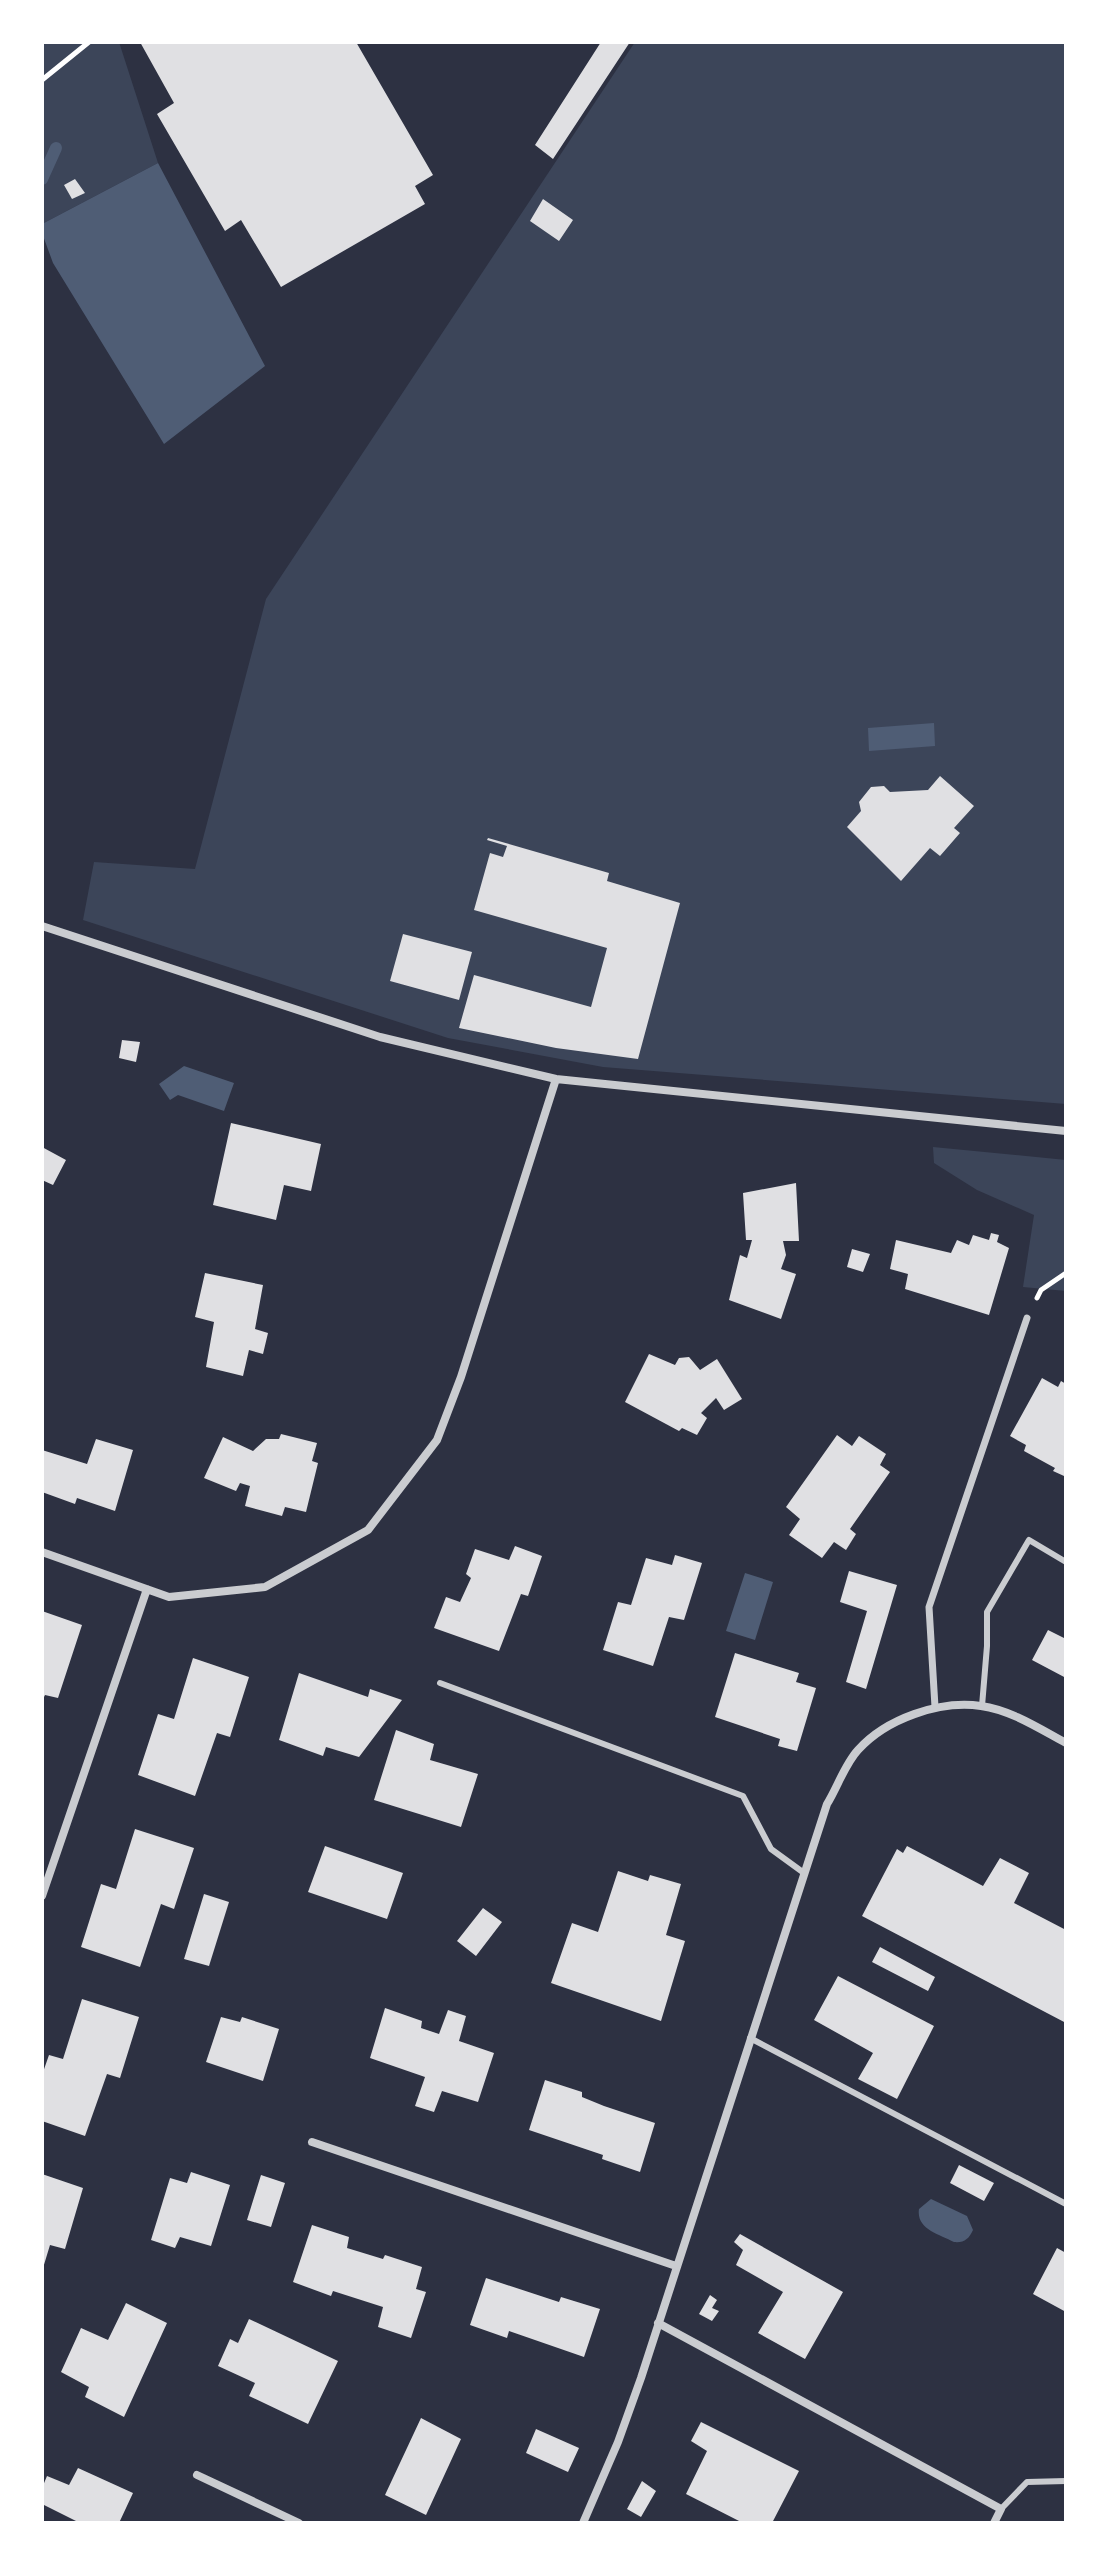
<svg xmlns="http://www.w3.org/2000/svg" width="1108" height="2565" font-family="Raleway,sans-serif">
  <rect width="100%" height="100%" fill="#2d3142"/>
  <path fill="#3c4559" d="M 42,42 L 119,42 L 158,163 L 42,224 Z
    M 635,42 L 1066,42 L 1066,1104 L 603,1067 L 448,1038 L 83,920 L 94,862 L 195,869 L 266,599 Z
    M 933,1147 L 1066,1160 L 1066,1291 L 1023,1287 L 1034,1215 L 977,1190 L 934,1163 Z"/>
  <path fill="#4f5d75" d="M 158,163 L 265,366 L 164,444 L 53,263 L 42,233 L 42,224 Z
    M 934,723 L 935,746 L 869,751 L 868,728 Z
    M 184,1066 L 234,1083 L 224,1111 L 178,1095 L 170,1100 L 159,1084 Z
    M 745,1573 L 773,1582 L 755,1640 L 726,1631 Z
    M 931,2199 L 967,2216 L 973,2230 C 969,2239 964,2243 954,2242 C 939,2234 916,2229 919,2209 Z"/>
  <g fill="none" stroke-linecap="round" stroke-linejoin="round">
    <path stroke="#4f5d75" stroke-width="12" d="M 42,179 L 56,148"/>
  </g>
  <path fill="#e0e0e3" d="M 140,42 L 356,42 L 433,175 L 415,186 L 425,204 L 281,287 L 241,220 L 225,231 L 157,114 L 174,103 Z
    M 601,42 L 630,42 L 553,159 L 535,145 Z
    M 75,179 L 85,193 L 72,199 L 64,185 Z
    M 543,199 L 573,220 L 559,241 L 530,221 Z
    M 940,776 L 974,806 L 954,828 L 960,833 L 940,856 L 930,848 L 901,881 L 847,827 L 861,811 L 859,802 L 871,787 L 884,786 L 890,792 L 928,790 Z
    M 488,838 L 609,873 L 607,881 L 680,903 L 638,1059 L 556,1048 L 459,1028 L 474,975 L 591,1007 L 607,948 L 474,910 L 490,853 L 503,857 L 507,846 L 487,840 Z
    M 403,934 L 472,952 L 459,1000 L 390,981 Z
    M 122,1040 L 140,1042 L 136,1062 L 119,1058 Z
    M 231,1123 L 321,1144 L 311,1191 L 284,1185 L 276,1220 L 213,1205 Z
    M 42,1147 L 66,1160 L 53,1185 L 42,1180 Z
    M 796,1183 L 799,1241 L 783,1241 L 786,1255 L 781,1269 L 796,1274 L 781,1319 L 729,1300 L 740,1255 L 747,1258 L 752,1240 L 746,1240 L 743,1193 Z
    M 991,1233 L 999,1235 L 997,1242 L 1009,1248 L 989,1315 L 905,1289 L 908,1274 L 890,1269 L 896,1240 L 951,1253 L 957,1240 L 969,1245 L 973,1235 L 989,1240 Z
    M 852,1249 L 870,1254 L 863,1272 L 847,1267 Z
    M 205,1273 L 263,1285 L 255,1329 L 268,1333 L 263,1354 L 249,1350 L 243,1376 L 206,1367 L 214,1322 L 195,1317 Z
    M 649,1354 L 675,1365 L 679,1358 L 689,1357 L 700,1370 L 717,1359 L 742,1399 L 724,1410 L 716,1398 L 701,1413 L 707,1418 L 697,1435 L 682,1428 L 679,1431 L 625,1402 Z
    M 1042,1378 L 1058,1387 L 1061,1381 L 1066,1384 L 1064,1476 L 1053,1471 L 1055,1468 L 1024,1451 L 1026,1445 L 1010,1436 Z
    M 281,1434 L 317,1443 L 312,1461 L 318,1463 L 306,1512 L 285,1507 L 282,1516 L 245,1506 L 250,1486 L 240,1483 L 236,1491 L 204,1478 L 223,1437 L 253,1451 L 266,1439 L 279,1439 Z
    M 837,1435 L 852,1446 L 859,1436 L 886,1454 L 880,1465 L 890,1472 L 850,1529 L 856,1534 L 846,1550 L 834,1542 L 822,1558 L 789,1535 L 800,1519 L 786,1507 Z
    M 96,1439 L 133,1450 L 115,1511 L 77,1498 L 75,1504 L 42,1492 L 42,1450 L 87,1464 Z
    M 515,1546 L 542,1556 L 528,1596 L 521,1594 L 499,1651 L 434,1628 L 446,1597 L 460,1602 L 471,1578 L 466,1574 L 475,1549 L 509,1560 Z
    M 675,1555 L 702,1563 L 684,1620 L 669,1617 L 653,1666 L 603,1650 L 618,1602 L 631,1605 L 646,1558 L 672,1565 Z
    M 849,1571 L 897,1585 L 866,1689 L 846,1682 L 867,1611 L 840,1602 Z
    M 42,1611 L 82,1625 L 58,1698 L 45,1695 L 42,1701 Z
    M 1048,1630 L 1066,1639 L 1066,1678 L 1032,1660 Z
    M 735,1653 L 799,1673 L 796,1682 L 816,1688 L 797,1751 L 778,1746 L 780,1739 L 715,1717 Z
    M 193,1658 L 249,1677 L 230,1737 L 217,1733 L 195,1796 L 138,1775 L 158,1714 L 174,1719 Z
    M 299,1673 L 368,1697 L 370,1689 L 402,1700 L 359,1757 L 326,1747 L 323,1756 L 279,1740 Z
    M 396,1730 L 434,1744 L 430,1760 L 478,1774 L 461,1827 L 374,1800 Z
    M 135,1829 L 194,1848 L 174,1909 L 161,1904 L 140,1967 L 81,1947 L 101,1884 L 116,1889 Z
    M 325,1846 L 403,1873 L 387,1919 L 308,1892 Z
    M 907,1846 L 983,1886 L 1000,1858 L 1029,1873 L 1014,1903 L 1066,1930 L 1066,2023 L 862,1916 L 897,1849 L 903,1853 Z
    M 618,1871 L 648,1881 L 650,1875 L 681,1884 L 666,1935 L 685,1941 L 661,2021 L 551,1983 L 572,1923 L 598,1932 Z
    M 204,1894 L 229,1902 L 209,1966 L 184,1959 Z
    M 483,1908 L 502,1922 L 476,1956 L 457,1941 Z
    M 880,1947 L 935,1977 L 928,1991 L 872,1962 Z
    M 838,1976 L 934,2026 L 897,2099 L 858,2079 L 873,2053 L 814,2020 Z
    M 82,1999 L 139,2017 L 120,2078 L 107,2074 L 85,2136 L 42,2121 L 42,2075 L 49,2055 L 63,2059 Z
    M 385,2008 L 422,2021 L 421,2028 L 439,2034 L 448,2010 L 466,2016 L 459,2041 L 494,2053 L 478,2102 L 442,2091 L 434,2112 L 415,2106 L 425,2077 L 370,2058 Z
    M 221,2017 L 240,2022 L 242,2017 L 279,2029 L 263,2081 L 206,2062 Z
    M 545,2080 L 582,2092 L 582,2097 L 604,2106 L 655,2123 L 640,2172 L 602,2159 L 603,2155 L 529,2130 Z
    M 959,2165 L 994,2183 L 984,2201 L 950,2183 Z
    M 191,2172 L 230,2185 L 211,2246 L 180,2237 L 175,2248 L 151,2240 L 170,2178 L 187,2183 Z
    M 42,2174 L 83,2188 L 65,2249 L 50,2245 L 43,2268 Z
    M 261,2175 L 285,2183 L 271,2227 L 247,2220 Z
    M 312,2225 L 349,2237 L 347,2248 L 383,2259 L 385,2255 L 422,2267 L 416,2289 L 426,2292 L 411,2338 L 378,2327 L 383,2307 L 333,2291 L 331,2296 L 293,2282 Z
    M 740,2234 L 843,2292 L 805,2359 L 758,2333 L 783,2292 L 736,2265 L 743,2250 L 734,2242 Z
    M 1057,2248 L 1066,2253 L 1066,2312 L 1033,2294 Z
    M 486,2278 L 559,2302 L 561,2297 L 600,2309 L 584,2357 L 509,2331 L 507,2338 L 470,2325 Z
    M 710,2295 L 717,2300 L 712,2308 L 719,2311 L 712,2321 L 699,2314 Z
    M 126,2303 L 167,2323 L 124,2417 L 85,2397 L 89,2387 L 61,2372 L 81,2328 L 108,2340 Z
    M 249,2319 L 338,2361 L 308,2424 L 249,2396 L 255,2383 L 218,2366 L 230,2339 L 238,2343 Z
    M 421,2418 L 461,2439 L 426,2515 L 385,2495 Z
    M 701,2422 L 799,2471 L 772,2523 L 743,2523 L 686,2494 L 707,2451 L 691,2441 Z
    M 536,2429 L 579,2448 L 568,2472 L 526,2453 Z
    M 78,2468 L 133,2493 L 119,2523 L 80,2523 L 42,2504 L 42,2488 L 47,2476 L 69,2485 Z
    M 642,2481 L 656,2491 L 641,2517 L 627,2509 Z"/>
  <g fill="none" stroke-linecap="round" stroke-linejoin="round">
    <path stroke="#fff" stroke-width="5" d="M 42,80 L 89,42
      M 1037,1298 L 1041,1290 L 1066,1273"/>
    <path stroke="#caccd0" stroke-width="6" d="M 440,1683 L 743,1796 L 771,1849 L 804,1873
      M 982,1706 L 987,1646 L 987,1612 L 1029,1540 L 1066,1562
      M 750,2038 L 1066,2204
      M 1001,2509 L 1027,2482 L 1066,2481"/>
    <path stroke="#caccd0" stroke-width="7" d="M 935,1707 L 929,1607 L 1027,1318"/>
    <path stroke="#caccd0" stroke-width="8" d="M 42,926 L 380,1037 L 556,1079 L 1066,1131
      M 42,1552 L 169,1597 L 265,1587 L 368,1530 L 437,1440 L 461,1377 L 556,1079
      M 42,1896 L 147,1589
      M 312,2142 L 676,2266
      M 658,2323 L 1001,2509 L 994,2523
      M 197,2475 L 299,2523
      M 583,2523 L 618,2442 L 641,2378 L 827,1804 C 837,1788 845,1764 858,1750 C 886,1719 939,1700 981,1706 C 1011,1710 1040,1729 1066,1743"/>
  </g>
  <rect width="1108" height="2565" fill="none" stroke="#ffffff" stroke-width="88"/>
</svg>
